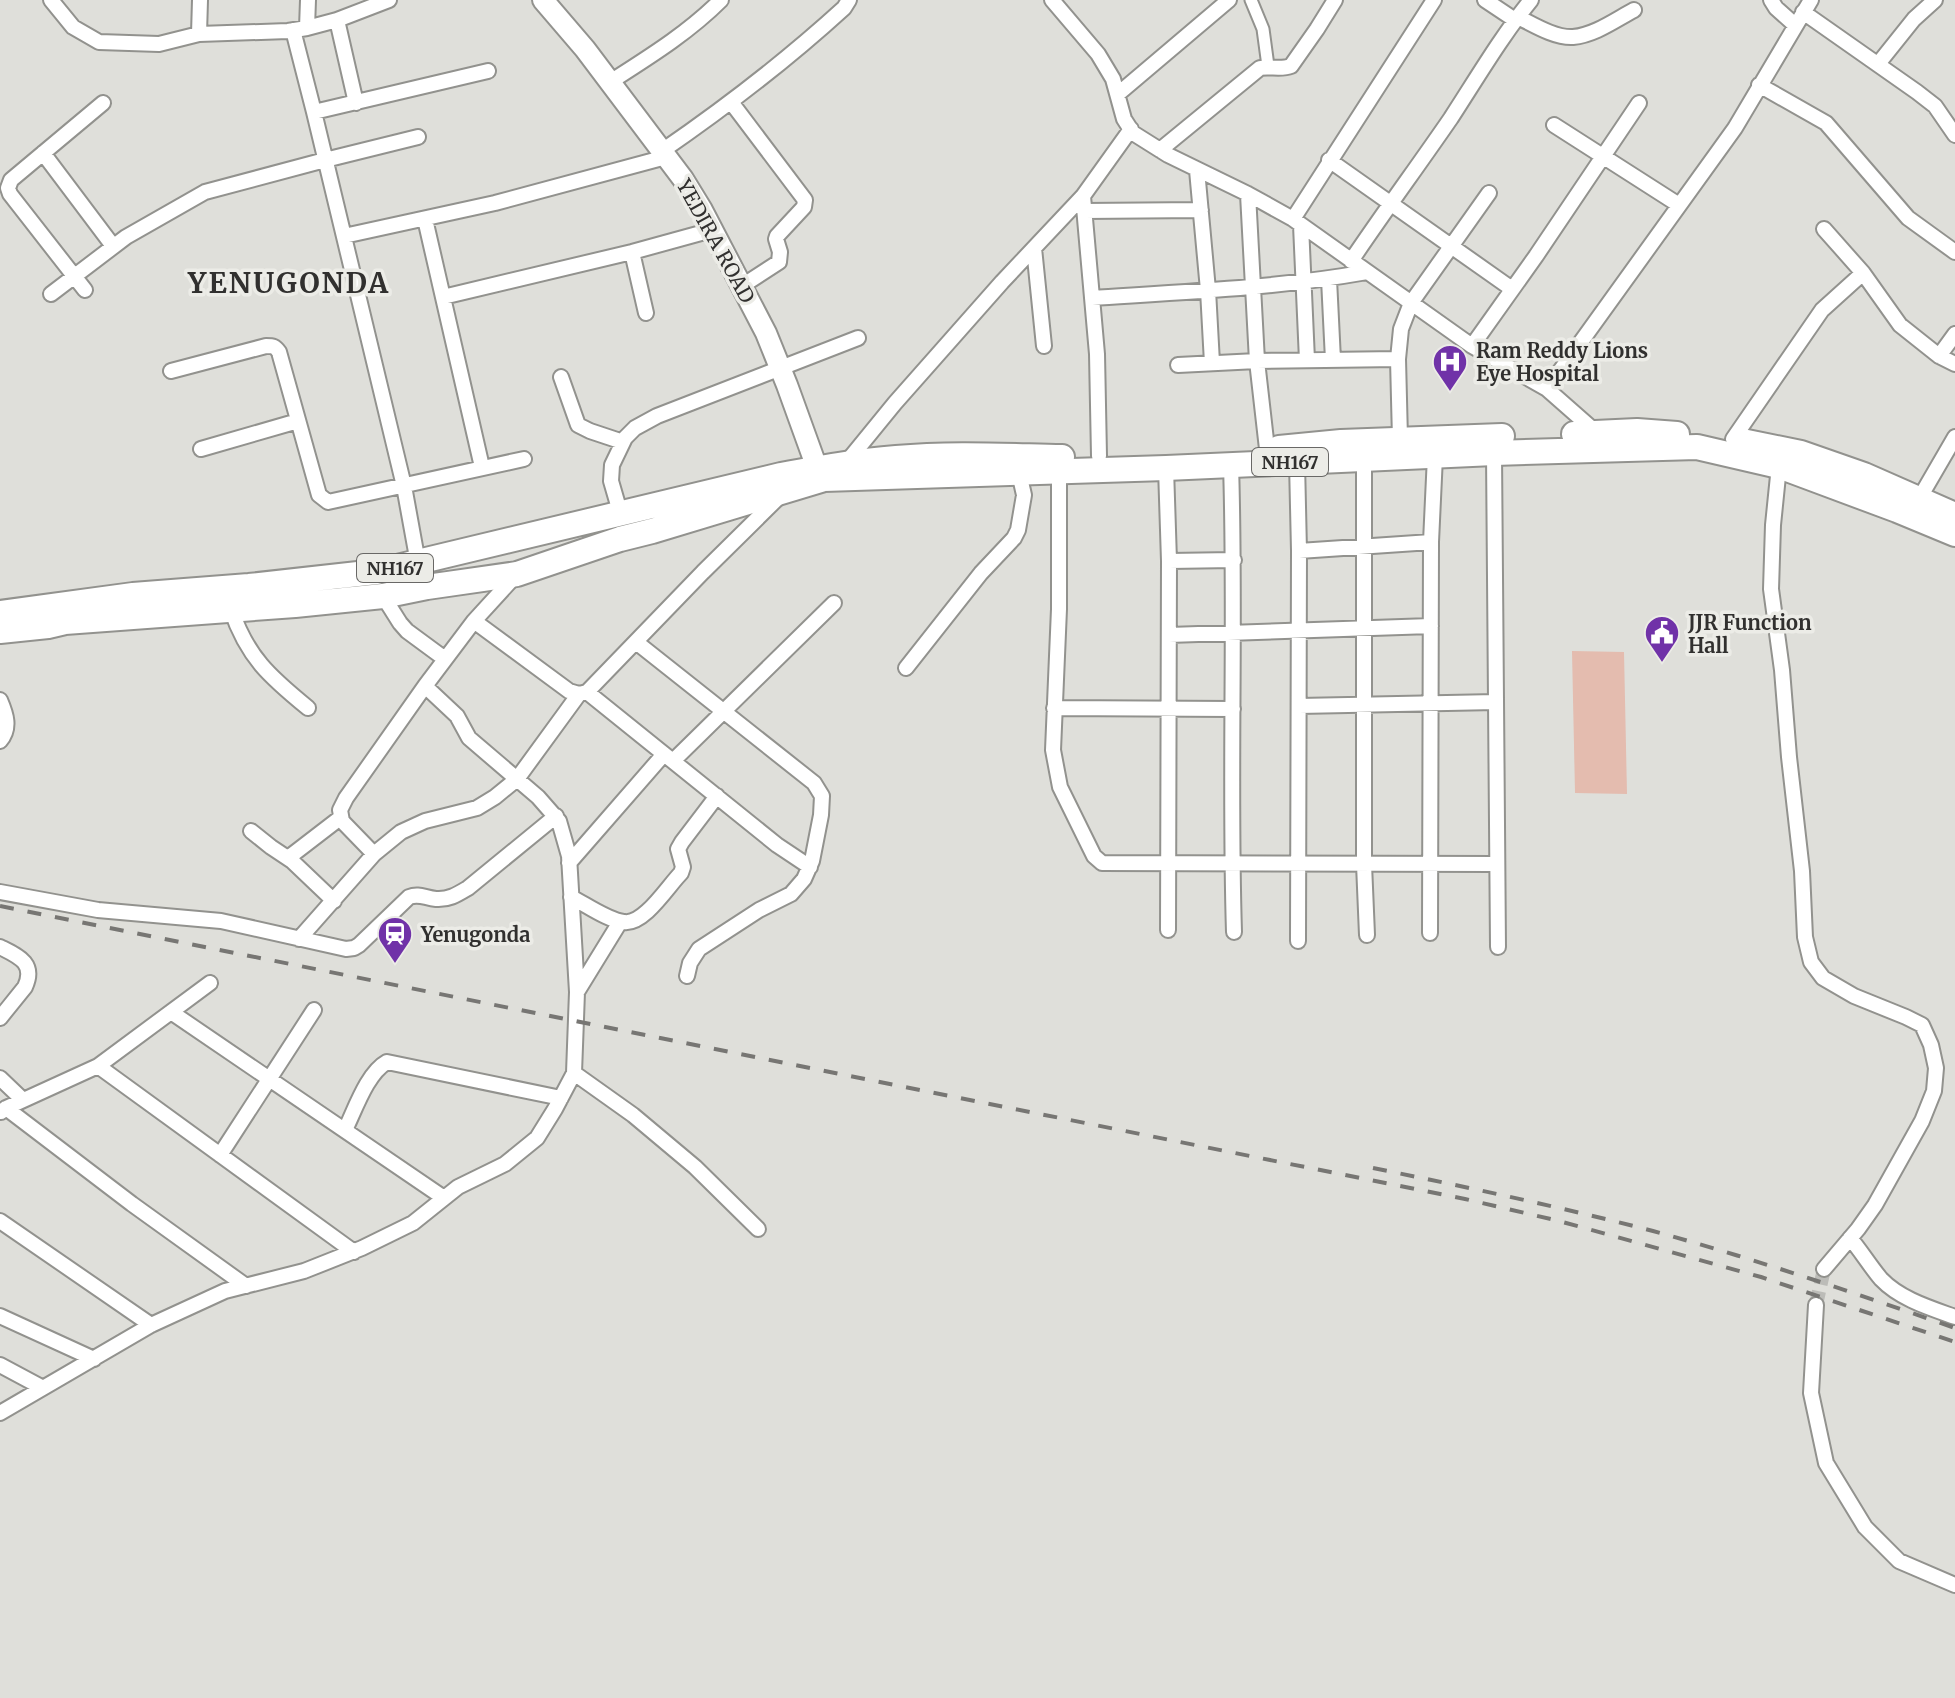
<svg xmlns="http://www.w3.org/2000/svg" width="1955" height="1698" font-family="Merriweather,serif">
  <rect width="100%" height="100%" fill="#dfdfda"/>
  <path fill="#e4bcaf" d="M 1572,651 L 1624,652 L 1627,794 L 1575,793 Z"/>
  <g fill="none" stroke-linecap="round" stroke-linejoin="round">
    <path stroke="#bcbcb8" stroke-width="14" stroke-dasharray="14 7" stroke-linecap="butt" d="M 1816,1305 L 1824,1269"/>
    <defs>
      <path id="pedestrian" d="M 1251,0 L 1263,29 L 1268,66"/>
      <path id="minor" d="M 51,0 L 73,27 L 99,42 L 159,44 L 199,34 L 288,31 L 307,28 L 337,20 L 389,0
        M 1052,0 L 1098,54 L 1113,79 L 1124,119 L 1133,133 L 1168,155 L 1248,194 L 1293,219 L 1472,346 L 1547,389 L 1597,433
        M 1485,0 L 1515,20
        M 1771,0 L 1776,8 L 1795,25
        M 1803,12 L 1917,92 L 1935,106 L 1955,135
        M 1518,17 C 1534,25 1555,38 1573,37 C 1595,35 1615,20 1634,10
        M 337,20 L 356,103
        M 307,28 L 308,0
        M 293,30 L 314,112 L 404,486 L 418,563
        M 199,34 L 200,0
        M 1878,64 L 1914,19 L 1935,0
        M 610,82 C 649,57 688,33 721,0
        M 1759,85 L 1826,123 L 1908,218 L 1955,252
        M 1118,94 L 1229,0
        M 731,102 L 805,200 L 804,207 L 777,236 L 776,239 L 780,252 L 779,262 L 742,286
        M 314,112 L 488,71
        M 1554,125 L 1679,205
        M 1160,150 L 1260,68 C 1270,66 1281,70 1291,66 L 1317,29 L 1335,0
        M 662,151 C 726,107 787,60 844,8 L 849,0
        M 43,153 L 113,246
        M 1329,160 L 1512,289
        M 1197,170 L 1208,290 L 1212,363
        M 1248,194 L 1257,361 L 1267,449
        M 1083,196 L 1097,354 L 1099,456
        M 1084,211 L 1201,210
        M 425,219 L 482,467
        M 1293,219 L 1434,0
        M 1301,225 L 1307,360
        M 1824,229 L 1863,273
        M 344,236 L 495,203 L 666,157
        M 1034,248 L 1044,346
        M 632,252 L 646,313
        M 1351,261 C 1384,212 1418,166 1451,118 C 1477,78 1501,37 1531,0
        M 1329,279 L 1333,360
        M 85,290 L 10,194 L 8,188 L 11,180 L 103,103
        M 51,294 L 126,237 L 205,192 L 325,160 L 418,137
        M 443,297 L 632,252 L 712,230
        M 1092,298 C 1184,292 1277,288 1367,272
        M 1955,334 L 1939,356 L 1955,364
        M 1472,346 L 1536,256 L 1639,103
        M 1178,365 L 1257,361 L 1398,359
        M 171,371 L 266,346 C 273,346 275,346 279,352 L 319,495 L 328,502 L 524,459
        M 561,377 L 578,425 L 590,431 L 623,442
        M 1547,389 L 1735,128 L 1811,0
        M 1400,439 L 1398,359 L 1401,329 L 1411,303 L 1489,193
        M 1733,439 L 1822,310 L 1863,273 L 1900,325 L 1939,356
        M 201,449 L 298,421
        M 1494,453 L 1498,947
        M 1364,459 L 1364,864 L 1367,935
        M 1297,462 L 1299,551 L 1298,941
        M 846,463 L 895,403 L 1002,282 L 1083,196 L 1131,129
        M 1231,465 C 1236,621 1229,776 1234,932
        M 1779,466 L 1773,525 L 1771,589 L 1782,670 L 1789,757 L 1802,871 L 1805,937 L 1811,962 L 1823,978 L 1854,996 L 1906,1017 L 1922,1025 L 1931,1045 L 1936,1068 L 1934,1091 L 1922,1121 L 1875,1205 L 1858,1229 L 1824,1269
        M 1166,468 L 1169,561 L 1168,930
        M 1059,472 L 1059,609 L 1053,750 L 1060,787 L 1094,856 L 1102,863 L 1497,864
        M 1919,499 L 1955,437
        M 620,512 L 611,481 L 612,465 L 625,438 L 635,428 L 657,416 L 858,338
        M 1299,551 L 1431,542
        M 1169,561 L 1234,560
        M 383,596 L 400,623 L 407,631 L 445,659
        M 231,609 C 247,657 270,677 308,708
        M 474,621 L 569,691 L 579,694 L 587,692 L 703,572 L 780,496
        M 1169,635 L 1431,626
        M 636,642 L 814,783 L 822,796 L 821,815 L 812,861 L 804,879 L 791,894 L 759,910 L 699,949 L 690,963 L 687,976
        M 906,668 L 981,573 L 1014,538 L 1018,530 L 1024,495 L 1019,473
        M 587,692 L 777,845 L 810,867
        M 0,700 C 6,714 11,728 0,741
        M 1299,706 L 1496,702
        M 1054,708 L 1233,709
        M 673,761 L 834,603
        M 251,831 L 271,847 L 292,861 L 334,901
        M 374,854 L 342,821 L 340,810 L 346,798 L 425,686 L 474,621 L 516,575
        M 288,858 L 340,818
        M 569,863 L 664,754
        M 0,892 L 98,910 L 221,921 L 346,949 L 354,948 L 359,945 L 409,897 C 419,893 425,898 436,899 C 449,900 458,894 468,888 L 556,816
        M 571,897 C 585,904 609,921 624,922 C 644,925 668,886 681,873 L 683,867 L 678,849 L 682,842 L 717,796
        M 1430,933 L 1431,542 L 1435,456
        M 299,939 L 374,854 L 401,832 L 425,821 L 477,808 L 495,797 L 517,779 L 579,694
        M 0,947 C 18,956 36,963 25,987 L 0,1018
        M 577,992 L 620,922
        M 171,1012 L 444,1198
        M 98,1066 L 354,1252
        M 574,1073 L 633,1115 L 695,1167 L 758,1229
        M 0,1078 L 23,1100
        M 6,1108 L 132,1204 L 246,1286
        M 1,1112 L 6,1108 L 98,1066 L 210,983
        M 345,1130 C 355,1110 367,1073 387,1062 L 561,1098
        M 220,1155 L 314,1010
        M 0,1221 L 151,1325
        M 1850,1238 C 1861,1251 1870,1266 1881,1279 C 1900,1299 1930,1308 1955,1317
        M 1816,1305 L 1811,1393 L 1826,1463 L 1865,1527 L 1899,1561 L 1955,1585
        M 0,1316 L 94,1359
        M 0,1365 L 43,1388
        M 0,1413 L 151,1325 L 225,1291 L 304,1271 L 362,1248 L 413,1223 L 458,1187 L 505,1164 L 537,1138 L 555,1109 L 574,1073 L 577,992 L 569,856 L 559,821 L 538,797 L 469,738 L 457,716 L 425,686"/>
      <path id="secondary" d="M 543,0 L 585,49 L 683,179 L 702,210 L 766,333 L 787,385 L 817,468"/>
      <path id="trunk" d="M 1574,434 L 1637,431 L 1677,434
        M 1742,441 L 1801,453 L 1864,475 L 1955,515
        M 1279,448 L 1341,442 L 1502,436
        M 0,613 L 133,595 L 249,586 L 376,572 L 781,475 C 819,468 857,461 896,458 C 951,453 1007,456 1062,457
        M 0,631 L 48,626 L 65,622 L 295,605 L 383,596 L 427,587 L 517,574 L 620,539 L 652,531 L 824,479 L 1166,468 L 1494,453 L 1697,447 L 1779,466 L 1897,510 L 1955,534"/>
    </defs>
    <use href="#pedestrian" stroke="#92928e" stroke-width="15"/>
    <use href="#minor" stroke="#92928e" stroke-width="18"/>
    <use href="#secondary" stroke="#92928e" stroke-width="24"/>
    <use href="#trunk" stroke="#92928e" stroke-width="28"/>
    <use href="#pedestrian" stroke="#fff" stroke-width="11"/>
    <use href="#minor" stroke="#fff" stroke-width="14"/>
    <use href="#secondary" stroke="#fff" stroke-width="20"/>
    <use href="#trunk" stroke="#fff" stroke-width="24"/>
    <path stroke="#777673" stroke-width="4" stroke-dasharray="14 14" stroke-linecap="butt" d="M 0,906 L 1465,1199 L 1559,1221 L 1761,1277 L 1955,1342
      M 1373,1168 C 1467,1187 1560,1207 1653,1231 C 1755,1259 1855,1293 1955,1328"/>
  </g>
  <defs>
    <symbol id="hospital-pin" viewBox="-11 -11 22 30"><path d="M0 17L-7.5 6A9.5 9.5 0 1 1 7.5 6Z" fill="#7032a8" stroke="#ecece7"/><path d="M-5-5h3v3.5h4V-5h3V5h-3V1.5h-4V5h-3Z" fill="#fff"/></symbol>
    <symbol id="civic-pin" viewBox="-11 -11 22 30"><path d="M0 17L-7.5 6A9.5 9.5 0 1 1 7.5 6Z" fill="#7032a8" stroke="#ecece7"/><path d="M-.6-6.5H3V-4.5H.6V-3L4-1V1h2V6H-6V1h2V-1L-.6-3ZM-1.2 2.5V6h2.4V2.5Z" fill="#fff"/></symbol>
    <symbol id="station-pin" viewBox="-11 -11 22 30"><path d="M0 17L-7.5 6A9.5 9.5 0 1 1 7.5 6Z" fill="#7032a8" stroke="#ecece7"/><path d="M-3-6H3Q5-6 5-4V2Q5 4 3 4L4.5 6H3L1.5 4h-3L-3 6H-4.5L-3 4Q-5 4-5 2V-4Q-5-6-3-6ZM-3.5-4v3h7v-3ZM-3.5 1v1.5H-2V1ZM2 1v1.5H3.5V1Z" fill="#fff"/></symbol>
  </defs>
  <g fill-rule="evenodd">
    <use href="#hospital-pin" x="1430" y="342" width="40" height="54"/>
    <use href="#civic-pin" x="1642" y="613" width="40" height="54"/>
    <use href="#station-pin" x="375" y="914" width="40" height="54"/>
  </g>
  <g text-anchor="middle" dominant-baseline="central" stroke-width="7" stroke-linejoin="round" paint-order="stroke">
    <g fill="#ecece7" stroke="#696866" stroke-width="2">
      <rect x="1252" y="448" width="76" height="28" rx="6"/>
      <rect x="357" y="554" width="76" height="28" rx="6"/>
    </g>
    <g font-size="18" font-weight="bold" fill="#31302f">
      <text x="1290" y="462">NH167</text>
      <text x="395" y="568">NH167</text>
    </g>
    <g font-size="20" fill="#31302f" stroke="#ecece7">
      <text transform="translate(716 241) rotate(61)">YEDIRA ROAD</text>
    </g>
    <g font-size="20" font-weight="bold" fill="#31302f" stroke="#ecece7" text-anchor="start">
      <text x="1476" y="350">Ram Reddy Lions<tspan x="1476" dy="23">Eye Hospital</tspan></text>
      <text x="1688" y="622">JJR Function<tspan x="1688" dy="23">Hall</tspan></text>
      <text x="421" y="934">Yenugonda</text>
    </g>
    <g font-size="28" font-weight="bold" letter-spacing="2" fill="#31302f" stroke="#ecece7">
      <text x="289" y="283">YENUGONDA</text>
    </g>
  </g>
</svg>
